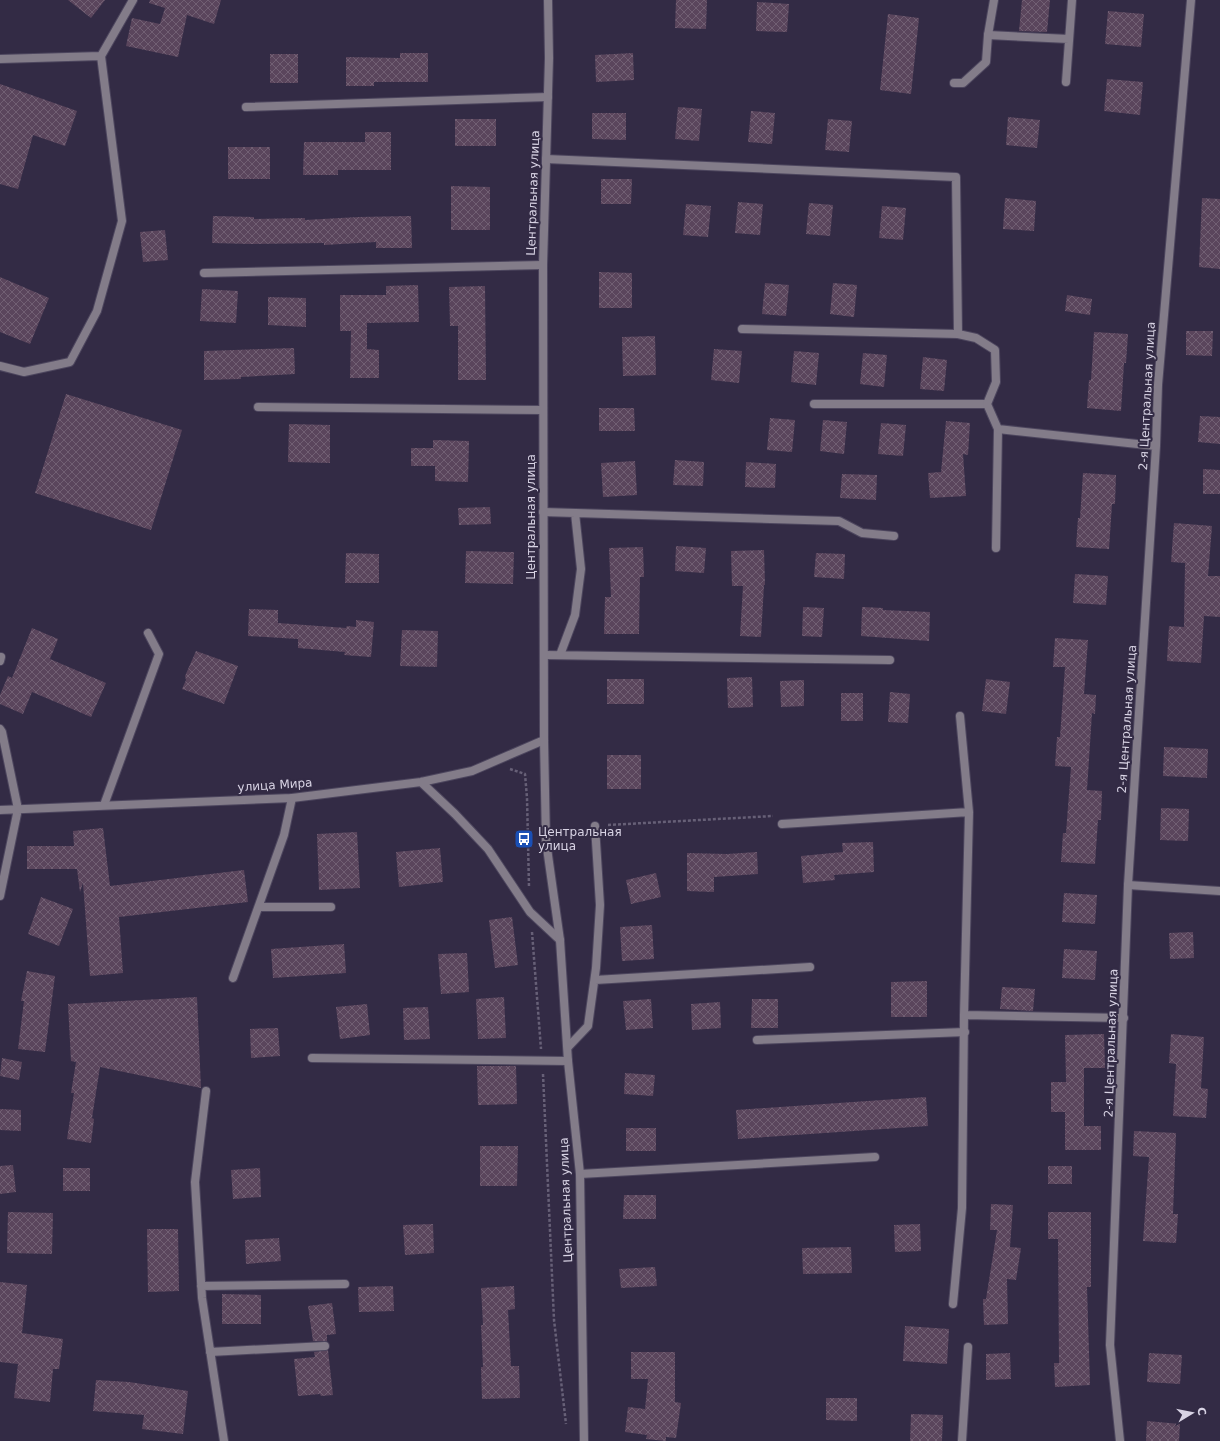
<svg xmlns="http://www.w3.org/2000/svg" width="1220" height="1441" font-family="'DejaVu Sans',sans-serif">
  <defs>
    <pattern id="building-cross-hatch" width="8" height="8" patternUnits="userSpaceOnUse"><rect width="8" height="8" fill="#5a455c"/><path d="M0 0l8 8M0 8l8-8" fill="none" stroke="#715f73"/></pattern>
  </defs>
  <rect width="100%" height="100%" fill="#332b45"/>
  <path fill="url(#building-cross-hatch)" d="M 68,0 L 105,0 L 91,18 Z
    M 150,0 L 221,0 L 214,24 L 187,15 L 178,57 L 126,46 L 132,18 L 160,24 L 165,8 L 149,3 Z
    M 676,0 L 707,0 L 706,29 L 675,28 Z
    M 1022,0 L 1050,0 L 1047,32 L 1019,31 Z
    M 757,2 L 789,4 L 787,32 L 756,31 Z
    M 1108,11 L 1144,14 L 1141,47 L 1105,44 Z
    M 888,14 L 919,18 L 911,94 L 880,90 Z
    M 400,53 L 428,53 L 428,82 L 374,82 L 374,86 L 346,86 L 346,57 L 400,58 Z
    M 633,53 L 634,80 L 596,82 L 595,55 Z
    M 270,54 L 298,54 L 298,83 L 270,83 Z
    M 1107,79 L 1143,82 L 1140,115 L 1104,111 Z
    M 0,84 L 77,111 L 65,146 L 33,135 L 18,189 L 0,184 Z
    M 678,107 L 702,109 L 699,141 L 675,139 Z
    M 751,111 L 775,113 L 772,144 L 748,142 Z
    M 592,113 L 626,113 L 626,140 L 592,139 Z
    M 1008,117 L 1040,120 L 1037,148 L 1006,145 Z
    M 455,119 L 496,119 L 496,146 L 455,146 Z
    M 828,119 L 852,121 L 849,152 L 825,150 Z
    M 365,132 L 391,132 L 391,170 L 338,170 L 338,175 L 303,175 L 304,142 L 365,142 Z
    M 228,147 L 270,147 L 270,179 L 228,179 Z
    M 601,179 L 632,179 L 631,204 L 601,204 Z
    M 451,186 L 490,187 L 490,230 L 451,230 Z
    M 1005,198 L 1036,201 L 1034,231 L 1003,229 Z
    M 1202,198 L 1220,199 L 1220,269 L 1199,267 Z
    M 738,202 L 763,204 L 760,235 L 735,233 Z
    M 809,203 L 833,205 L 830,236 L 806,234 Z
    M 686,204 L 711,206 L 708,237 L 683,235 Z
    M 882,206 L 906,208 L 903,240 L 879,238 Z
    M 213,216 L 254,217 L 254,219 L 305,218 L 305,220 L 358,217 L 411,216 L 412,248 L 376,248 L 376,242 L 324,245 L 324,243 L 250,244 L 212,243 Z
    M 165,230 L 168,260 L 143,262 L 140,232 Z
    M 599,272 L 632,273 L 632,308 L 599,308 Z
    M 0,277 L 49,298 L 30,344 L 0,332 Z
    M 765,283 L 789,285 L 786,316 L 762,314 Z
    M 833,283 L 857,285 L 854,317 L 830,314 Z
    M 418,285 L 419,322 L 367,323 L 367,349 L 379,350 L 379,378 L 350,378 L 351,331 L 340,331 L 340,295 L 386,295 L 386,286 Z
    M 485,286 L 486,380 L 458,380 L 458,326 L 450,326 L 449,287 Z
    M 202,289 L 238,291 L 236,323 L 200,321 Z
    M 1067,295 L 1092,299 L 1090,315 L 1065,311 Z
    M 268,297 L 306,298 L 306,327 L 268,325 Z
    M 1186,331 L 1213,331 L 1212,356 L 1186,355 Z
    M 1094,332 L 1128,334 L 1126,363 L 1124,363 L 1121,411 L 1087,408 L 1089,380 L 1091,380 Z
    M 655,336 L 656,375 L 623,376 L 622,337 Z
    M 294,348 L 295,374 L 241,377 L 241,379 L 204,380 L 204,351 Z
    M 714,349 L 742,351 L 739,383 L 711,380 Z
    M 794,351 L 819,353 L 816,385 L 791,382 Z
    M 863,353 L 887,355 L 884,387 L 860,384 Z
    M 923,357 L 947,360 L 944,391 L 920,389 Z
    M 66,394 L 182,430 L 151,530 L 35,493 Z
    M 599,408 L 634,408 L 635,431 L 599,431 Z
    M 1200,416 L 1220,417 L 1220,444 L 1198,442 Z
    M 770,418 L 795,420 L 792,452 L 767,450 Z
    M 823,420 L 847,422 L 844,454 L 820,451 Z
    M 946,421 L 970,423 L 968,455 L 963,454 L 966,496 L 930,498 L 928,473 L 941,472 Z
    M 881,423 L 906,425 L 903,456 L 878,454 Z
    M 289,424 L 330,425 L 330,463 L 288,462 Z
    M 433,440 L 469,441 L 468,482 L 435,481 L 435,466 L 411,466 L 411,448 L 433,448 Z
    M 675,460 L 704,462 L 703,486 L 673,485 Z
    M 635,461 L 637,495 L 603,497 L 601,463 Z
    M 746,462 L 776,464 L 775,488 L 745,487 Z
    M 1203,469 L 1220,470 L 1220,494 L 1203,494 Z
    M 1083,473 L 1116,475 L 1115,504 L 1112,504 L 1109,549 L 1076,547 L 1078,518 L 1080,518 Z
    M 842,474 L 877,475 L 876,500 L 840,498 Z
    M 490,507 L 491,524 L 459,525 L 458,508 Z
    M 1174,523 L 1212,526 L 1208,576 L 1220,576 L 1220,617 L 1204,616 L 1201,663 L 1167,661 L 1169,626 L 1184,627 L 1185,563 L 1171,562 Z
    M 676,546 L 706,548 L 704,573 L 675,571 Z
    M 643,547 L 644,577 L 640,577 L 639,634 L 604,634 L 605,597 L 611,597 L 609,548 Z
    M 764,550 L 765,585 L 764,585 L 761,637 L 740,636 L 743,586 L 732,586 L 731,551 Z
    M 466,551 L 514,552 L 513,584 L 465,583 Z
    M 346,553 L 379,554 L 379,583 L 345,583 Z
    M 816,553 L 845,554 L 844,579 L 814,577 Z
    M 1075,574 L 1108,576 L 1106,605 L 1073,603 Z
    M 803,607 L 824,608 L 822,637 L 802,636 Z
    M 862,607 L 883,608 L 883,610 L 930,612 L 929,641 L 861,636 Z
    M 249,609 L 278,610 L 278,623 L 346,628 L 347,626 L 356,627 L 356,620 L 374,622 L 371,657 L 344,655 L 345,652 L 298,648 L 298,639 L 248,636 Z
    M 32,628 L 58,639 L 50,659 L 106,683 L 91,717 L 32,692 L 23,714 L 0,704 L 0,695 L 8,676 L 12,678 Z
    M 402,630 L 438,631 L 437,667 L 400,666 Z
    M 1055,638 L 1088,640 L 1084,694 L 1096,695 L 1095,714 L 1092,713 L 1087,790 L 1102,791 L 1101,820 L 1098,820 L 1095,864 L 1061,862 L 1063,833 L 1066,833 L 1071,767 L 1055,766 L 1057,737 L 1060,737 L 1065,667 L 1053,667 Z
    M 196,651 L 238,666 L 224,704 L 182,689 L 186,680 L 185,676 Z
    M 752,677 L 753,707 L 728,708 L 727,678 Z
    M 607,679 L 644,679 L 644,704 L 607,704 Z
    M 986,679 L 1010,682 L 1006,714 L 982,711 Z
    M 804,680 L 804,706 L 781,707 L 780,681 Z
    M 890,692 L 910,694 L 908,723 L 888,722 Z
    M 841,693 L 863,693 L 863,721 L 841,721 Z
    M 1164,747 L 1208,749 L 1207,778 L 1163,776 Z
    M 607,755 L 641,755 L 641,789 L 607,789 Z
    M 1161,808 L 1189,809 L 1188,841 L 1160,840 Z
    M 103,828 L 110,886 L 244,870 L 248,902 L 119,917 L 123,973 L 90,976 L 83,883 L 80,892 L 77,869 L 27,869 L 27,846 L 74,846 L 73,831 Z
    M 357,832 L 360,888 L 319,890 L 317,834 Z
    M 873,842 L 874,872 L 834,875 L 835,880 L 803,883 L 801,856 L 843,852 L 842,843 Z
    M 440,848 L 443,882 L 399,887 L 396,852 Z
    M 757,852 L 758,874 L 714,877 L 714,892 L 687,891 L 687,853 L 727,854 Z
    M 656,873 L 661,897 L 631,904 L 626,880 Z
    M 1064,893 L 1097,895 L 1095,924 L 1062,922 Z
    M 41,897 L 73,909 L 59,946 L 28,934 Z
    M 512,917 L 518,965 L 495,968 L 489,920 Z
    M 652,925 L 654,959 L 622,961 L 620,927 Z
    M 1193,932 L 1194,958 L 1170,959 L 1169,933 Z
    M 344,944 L 346,973 L 273,978 L 271,949 Z
    M 1064,949 L 1097,951 L 1095,980 L 1062,978 Z
    M 467,953 L 469,992 L 441,994 L 438,954 Z
    M 27,971 L 55,976 L 45,1052 L 18,1049 L 24,1001 L 21,1001 Z
    M 927,981 L 927,1017 L 891,1017 L 891,982 Z
    M 1002,987 L 1035,989 L 1033,1011 L 1000,1009 Z
    M 197,997 L 201,1088 L 100,1067 L 92,1118 L 94,1119 L 91,1143 L 67,1139 L 74,1093 L 71,1093 L 76,1062 L 71,1061 L 68,1004 Z
    M 504,997 L 506,1038 L 478,1039 L 476,999 Z
    M 651,999 L 653,1028 L 626,1030 L 623,1001 Z
    M 752,999 L 778,999 L 778,1028 L 751,1028 Z
    M 720,1002 L 721,1028 L 692,1030 L 691,1004 Z
    M 367,1004 L 370,1035 L 340,1039 L 336,1007 Z
    M 428,1007 L 430,1039 L 404,1040 L 403,1008 Z
    M 278,1028 L 280,1056 L 251,1058 L 250,1029 Z
    M 1104,1034 L 1105,1068 L 1084,1068 L 1084,1126 L 1101,1126 L 1101,1150 L 1065,1150 L 1065,1112 L 1051,1112 L 1051,1082 L 1066,1082 L 1065,1035 Z
    M 1171,1034 L 1204,1037 L 1201,1088 L 1208,1089 L 1206,1118 L 1173,1116 L 1176,1064 L 1169,1063 Z
    M 2,1058 L 22,1062 L 19,1080 L 0,1076 Z
    M 477,1066 L 516,1066 L 517,1104 L 478,1105 Z
    M 625,1073 L 655,1075 L 653,1096 L 624,1094 Z
    M 926,1097 L 928,1126 L 738,1139 L 736,1110 Z
    M 0,1109 L 21,1110 L 21,1131 L 0,1130 Z
    M 626,1128 L 656,1128 L 656,1151 L 626,1151 Z
    M 1134,1131 L 1176,1133 L 1173,1214 L 1178,1214 L 1176,1243 L 1143,1241 L 1149,1157 L 1133,1156 Z
    M 480,1146 L 518,1146 L 517,1186 L 480,1186 Z
    M 13,1165 L 16,1192 L 0,1194 L 0,1166 Z
    M 1048,1166 L 1072,1166 L 1072,1184 L 1048,1184 Z
    M 63,1168 L 90,1168 L 90,1191 L 63,1191 Z
    M 260,1168 L 261,1197 L 233,1199 L 231,1170 Z
    M 624,1195 L 656,1195 L 656,1219 L 623,1219 Z
    M 991,1204 L 1013,1205 L 1010,1247 L 1021,1248 L 1016,1280 L 1007,1279 L 1008,1324 L 984,1325 L 983,1299 L 986,1299 L 997,1230 L 990,1230 Z
    M 8,1212 L 53,1213 L 52,1254 L 7,1253 Z
    M 1048,1212 L 1091,1212 L 1091,1287 L 1087,1287 L 1090,1385 L 1055,1387 L 1054,1363 L 1059,1363 L 1058,1239 L 1048,1239 Z
    M 433,1224 L 434,1253 L 405,1255 L 403,1225 Z
    M 920,1224 L 921,1251 L 895,1252 L 894,1225 Z
    M 147,1229 L 178,1229 L 179,1291 L 148,1292 Z
    M 279,1238 L 281,1261 L 246,1264 L 245,1240 Z
    M 851,1247 L 852,1273 L 803,1274 L 802,1248 Z
    M 655,1267 L 657,1286 L 621,1288 L 619,1269 Z
    M 0,1282 L 27,1285 L 22,1333 L 63,1339 L 59,1369 L 53,1369 L 50,1402 L 14,1398 L 18,1364 L 0,1362 Z
    M 393,1286 L 394,1311 L 359,1312 L 358,1287 Z
    M 514,1286 L 515,1309 L 508,1310 L 511,1366 L 519,1366 L 520,1398 L 482,1399 L 481,1367 L 483,1367 L 481,1325 L 483,1325 L 481,1288 Z
    M 222,1294 L 261,1295 L 261,1324 L 222,1324 Z
    M 332,1303 L 336,1334 L 327,1335 L 327,1341 L 313,1341 L 308,1306 Z
    M 905,1326 L 949,1329 L 947,1364 L 903,1361 Z
    M 328,1350 L 333,1395 L 321,1396 L 320,1394 L 298,1396 L 294,1359 L 315,1357 L 314,1352 Z
    M 631,1352 L 675,1352 L 675,1402 L 681,1403 L 676,1438 L 666,1437 L 666,1441 L 646,1439 L 647,1435 L 625,1432 L 628,1407 L 645,1409 L 648,1379 L 631,1379 Z
    M 1010,1353 L 1011,1379 L 986,1380 L 986,1354 Z
    M 1149,1353 L 1182,1355 L 1180,1384 L 1147,1382 Z
    M 96,1380 L 129,1382 L 188,1391 L 183,1434 L 142,1429 L 144,1415 L 93,1411 Z
    M 826,1398 L 857,1398 L 857,1421 L 826,1420 Z
    M 911,1414 L 943,1415 L 942,1441 L 910,1441 Z
    M 1147,1421 L 1180,1424 L 1179,1441 L 1146,1441 Z"/>
  <g fill="none" stroke-linecap="round" stroke-linejoin="round">
    <defs>
      <path id="service" d="M 0,59 L 101,56
        M 1066,82 L 1072,0
        M 954,83 L 963,83 L 986,62 L 988,35 L 1069,39
        M 246,107 L 548,97
        M 204,273 L 543,265
        M 0,366 L 24,372 L 70,362 L 97,311 L 122,221 L 101,56 L 133,0
        M 814,404 L 987,404
        M 258,407 L 543,410
        M 543,512 L 839,521 L 862,533 L 894,536
        M 996,548 L 998,429
        M 544,655 L 890,660
        M 560,655 L 575,615 L 581,569 L 575,513
        M 0,661 L 1,657
        M 0,729 L 2,732 L 18,809
        M 104,805 L 159,654 L 148,633
        M 782,824 L 969,812
        M 1128,885 L 1220,891
        M 259,907 L 331,907
        M 233,978 L 284,835 L 292,798
        M 595,980 L 810,967
        M 964,1015 L 1124,1018
        M 757,1040 L 965,1032
        M 568,1047 L 588,1026 L 596,968 L 600,905 L 595,826
        M 312,1058 L 568,1061
        M 206,1091 L 195,1182 L 202,1298 L 224,1441
        M 580,1174 L 875,1157
        M 201,1286 L 345,1284
        M 953,1304 L 962,1208 L 964,1015 L 969,812 L 960,716
        M 210,1352 L 325,1346
        M 962,1441 L 968,1347"/>
      <path id="minor" d="M 988,35 L 994,0
        M 546,159 L 956,177 L 958,334 L 742,329
        M 958,334 L 976,338 L 995,350 L 996,382 L 987,404 L 998,429 L 1156,446
        M 421,782 L 455,814 L 488,849 L 530,912 L 560,940
        M 0,810 L 292,798 L 421,782 L 472,771 L 544,740
        M 0,896 L 18,809
        M 1120,1441 L 1110,1345 L 1128,885 L 1156,446 L 1158,385 L 1191,0"/>
      <path id="tertiary" d="M 548,0 L 549,58 L 543,265 L 544,740 L 546,841 L 560,940 L 568,1061 L 580,1174 L 584,1441"/>
    </defs>
    <use href="#service" stroke="#4d465e" stroke-width="10"/>
    <use href="#minor" stroke="#4d465e" stroke-width="10"/>
    <use href="#tertiary" stroke="#4d465e" stroke-width="10"/>
    <path stroke="#676077" stroke-width="2.5" stroke-dasharray="3 2" stroke-linecap="butt" d="M 510,769 L 525,774 L 527,798 L 529,887
      M 608,825 L 773,816
      M 532,932 L 541,1049
      M 543,1074 L 554,1320 L 566,1424"/>
    <use href="#service" stroke="#837c89" stroke-width="8"/>
    <use href="#minor" stroke="#837c89" stroke-width="8"/>
    <use href="#tertiary" stroke="#837c89" stroke-width="8"/>
  </g>
  <defs>
    <symbol id="bus-square" viewBox="-11 -11 22 22"><rect x="-9" y="-9" width="18" height="18" rx="4" fill="#1a4fb4" stroke="#332b45"/><path d="M-5-6H5V4H4V6H2V4H-2V6H-4V4H-5ZM-3.5-4V0h7V-4ZM-3.5 1.2v1.5H-2V1.2ZM2 1.2v1.5H3.5V1.2Z" fill="#fff"/></symbol>
  </defs>
  <g fill-rule="evenodd">
    <use href="#bus-square" x="513" y="828" width="22" height="22"/>
  </g>
  <g text-anchor="middle" dominant-baseline="central" stroke-width="4" stroke-linejoin="round" paint-order="stroke">
    <g font-size="12" fill="#d8d3e4" stroke="#332b45">
      <text transform="translate(533 193) rotate(-88)">Центральная улица</text>
      <text transform="translate(1147 396) rotate(-87)">2-я Центральная улица</text>
      <text transform="translate(531 517) rotate(-90)">Центральная улица</text>
      <text transform="translate(1127 719) rotate(-86)">2-я Центральная улица</text>
      <text transform="translate(275 785) rotate(-4)">улица Мира</text>
      <text transform="translate(1111 1043) rotate(-88)">2-я Центральная улица</text>
      <text transform="translate(566 1200) rotate(-92)">Центральная улица</text>
    </g>
    <g font-size="12" fill="#d8d3e4" stroke="#332b45" text-anchor="start">
      <text x="538" y="832">Центральная<tspan x="538" dy="14">улица</tspan></text>
    </g>
  </g>
  <g transform="translate(1192 1413) rotate(80)" stroke="#332b45" stroke-width="3" paint-order="stroke">
  <path d="M0-3L7 15L0 10L-7 15Z" fill="#d8d3e4"/>
  <text y="-6" font-size="11" font-weight="bold" text-anchor="middle" fill="#d8d3e4">С</text>
  </g>
</svg>
